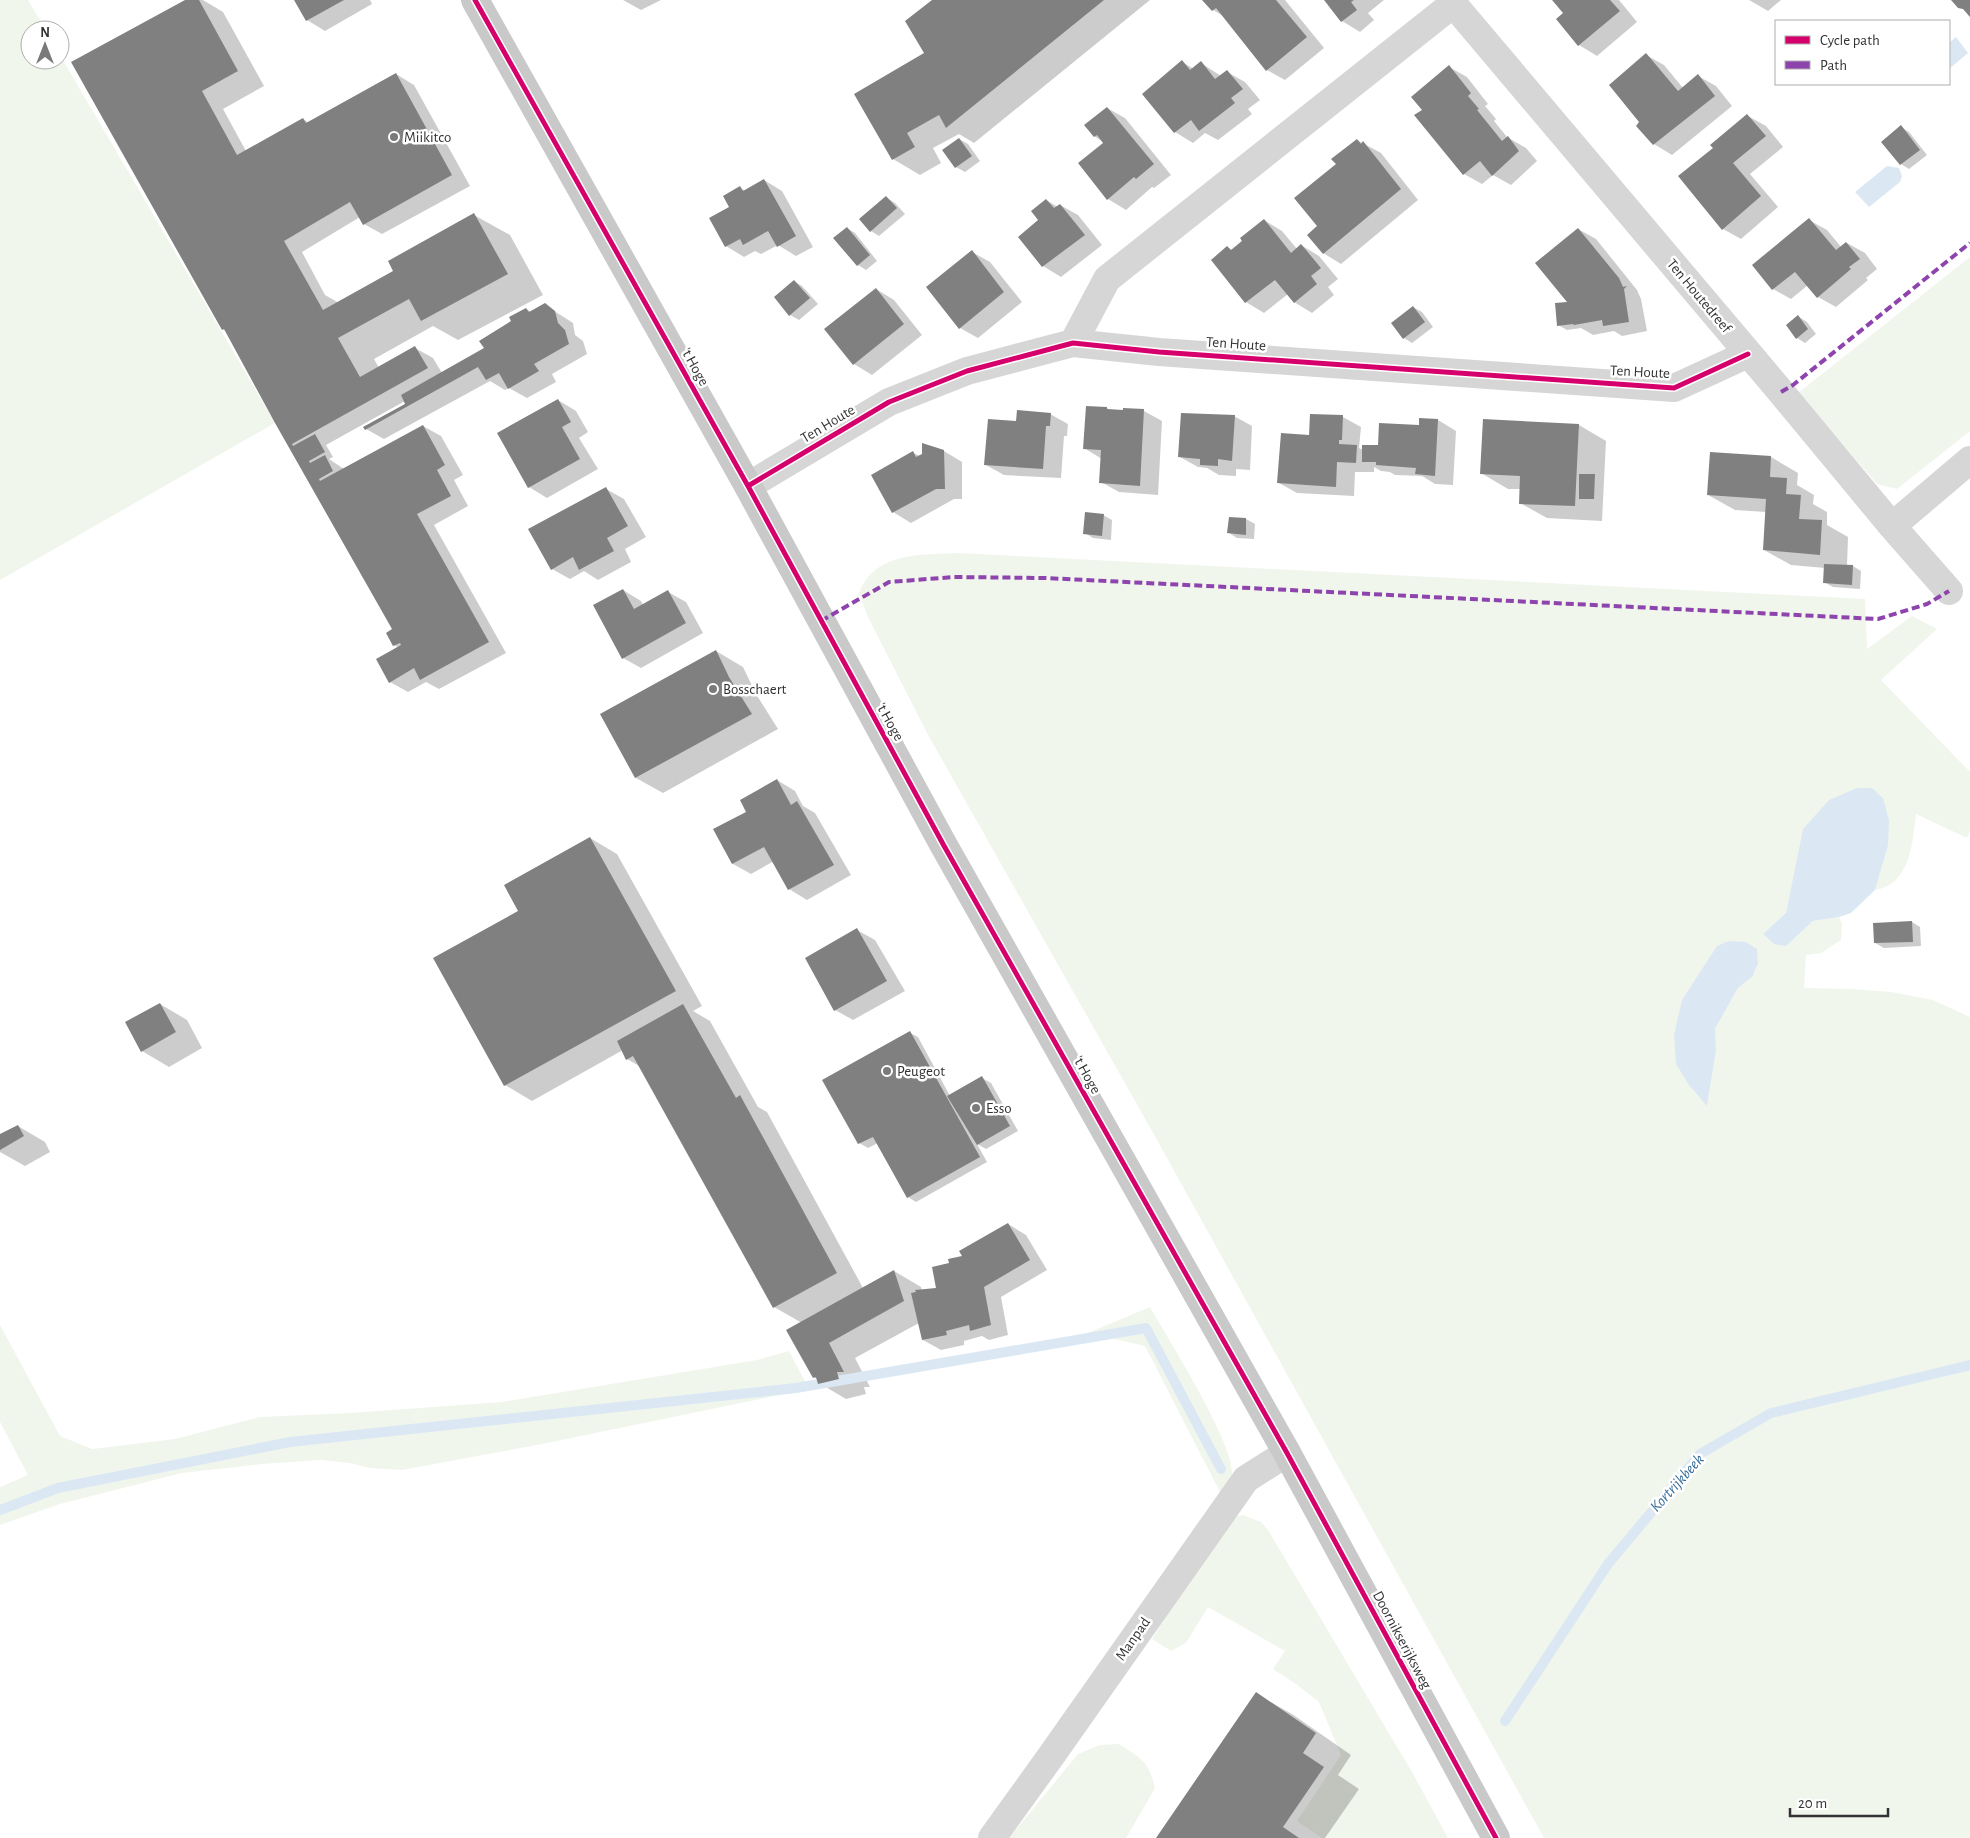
<svg xmlns="http://www.w3.org/2000/svg" width="1970" height="1838" font-family="'Alegreya Sans',sans-serif">
  <rect width="100%" height="100%" fill="#fff"/>
  <path fill="#f1f6ed" fill-rule="evenodd" d="M 0,0 L 28,0 L 46,30 L 30,30 L 30,60 L 60,60 L 60,55 L 275,423 L 0,580 Z
    M 1970,257 L 1970,431 L 1897,489 L 1877,484 L 1798,393 Z
    M 959,553 L 1865,599 L 1867,649 L 1912,616 L 1937,629 L 1881,680 L 1970,772 L 1970,830 L 1967,838 L 1916,814 C 1913,842 1910,885 1875,890 L 1888,846 L 1857,788 L 1797,862 L 1786,913 L 1786,946 L 1813,921 L 1839,917 L 1842,924 L 1841,940 L 1821,953 L 1806,955 L 1804,988 L 1852,989 L 1891,992 L 1933,1000 L 1970,1017 L 1970,1838 L 1544,1838 L 1152,1131 L 927,733 L 868,617 L 859,593 C 875,551 922,555 959,553 ZM 1717,946 L 1758,964 L 1753,976 L 1738,988 L 1715,1029 L 1710,1089 L 1707,1105 Z
    M 1150,1307 C 1168,1339 1235,1444 1232,1475 C 1231,1481 1224,1489 1221,1494 L 1145,1346 L 1088,1333 Z
    M 0,1325 L 60,1436 L 92,1449 L 175,1439 L 260,1417 L 351,1413 L 502,1402 L 757,1360 L 789,1351 L 809,1389 L 542,1444 L 402,1470 L 370,1468 L 350,1463 L 321,1460 L 262,1464 L 182,1473 L 60,1504 L 0,1525 L 0,1487 L 28,1475 L 0,1422 Z
    M 1243,1515 L 1261,1522 L 1268,1530 L 1412,1772 L 1448,1838 L 1322,1838 L 1297,1821 L 1341,1755 L 1319,1702 L 1296,1684 L 1273,1669 L 1285,1651 L 1208,1607 L 1186,1643 L 1171,1651 L 1152,1639 L 1219,1531 L 1230,1518 Z
    M 1119,1744 C 1141,1758 1149,1762 1155,1788 L 1126,1838 L 1009,1838 L 1078,1754 L 1100,1745 Z"/>
  <path fill="#dbe8f4" d="M 1956,37 L 1968,53 L 1949,69 L 1949,43 Z
    M 1887,166 L 1899,168 L 1902,176 L 1900,182 L 1869,207 L 1855,192 Z
    M 1857,788 L 1872,788 L 1883,798 L 1889,820 L 1888,846 L 1875,890 L 1851,913 L 1839,917 L 1813,921 L 1786,946 L 1774,944 L 1763,934 L 1786,913 L 1803,829 L 1829,800 Z
    M 1729,941 L 1746,942 L 1757,949 L 1758,964 L 1756,968 L 1753,976 L 1738,988 L 1715,1029 L 1716,1050 L 1707,1106 L 1689,1085 L 1676,1064 L 1674,1035 L 1682,1000 L 1717,946 Z"/>
  <path fill="#0003" d="M 188,0 L 203,0 L 223,12 L 264,86 L 223,109 L 246,151 L 303,119 L 309,123 L 396,74 L 414,85 L 470,186 L 382,234 L 364,224 L 360,217 L 302,252 L 325,295 L 339,303 L 395,272 L 474,215 L 510,235 L 543,295 L 458,340 L 433,326 L 374,359 L 379,368 L 415,348 L 433,358 L 442,373 L 486,349 L 526,309 L 531,312 L 545,305 L 573,323 L 575,335 L 583,341 L 587,354 L 552,374 L 556,382 L 527,398 L 509,388 L 505,390 L 490,381 L 384,439 L 366,429 L 407,404 L 405,401 L 326,445 L 333,457 L 329,459 L 344,469 L 423,426 L 441,436 L 463,475 L 454,480 L 468,506 L 434,525 L 506,653 L 439,689 L 426,682 L 408,692 L 390,682 L 399,648 L 394,645 L 394,630 L 227,332 L 223,329 L 73,62 Z
    M 296,0 L 370,0 L 372,4 L 325,31 L 307,20 Z
    M 623,0 L 661,0 L 641,10 Z
    M 933,0 L 1150,0 L 974,143 L 959,134 L 933,148 L 941,163 L 920,175 L 893,159 L 926,54 Z
    M 1204,0 L 1285,0 L 1324,48 L 1285,80 L 1267,70 L 1225,17 L 1213,10 Z
    M 1325,0 L 1384,0 L 1368,13 L 1374,20 L 1360,32 L 1342,21 Z
    M 1554,0 L 1619,0 L 1637,22 L 1597,56 L 1579,45 L 1565,13 Z
    M 1749,0 L 1781,0 L 1768,11 Z
    M 1646,55 L 1664,65 L 1683,88 L 1698,76 L 1716,86 L 1732,106 L 1672,155 L 1654,144 L 1637,126 L 1641,122 Z
    M 1182,62 L 1194,69 L 1201,63 L 1221,76 L 1227,72 L 1245,82 L 1260,100 L 1248,109 L 1252,114 L 1218,140 L 1205,133 L 1193,143 L 1175,132 L 1144,94 Z
    M 1449,67 L 1467,77 L 1488,104 L 1485,106 L 1496,119 L 1494,121 L 1507,137 L 1526,148 L 1537,161 L 1511,185 L 1493,175 L 1482,184 L 1464,174 L 1423,110 Z
    M 1107,108 L 1125,118 L 1171,175 L 1154,188 L 1152,187 L 1126,210 L 1108,199 L 1105,143 L 1094,136 Z
    M 1748,116 L 1766,126 L 1783,147 L 1750,174 L 1778,207 L 1741,239 L 1723,229 L 1714,148 Z
    M 1901,127 L 1909,132 L 1927,155 L 1909,169 L 1901,164 L 1882,142 Z
    M 959,139 L 968,144 L 980,161 L 965,172 L 956,167 L 944,150 Z
    M 1357,140 L 1381,153 L 1418,200 L 1341,264 L 1323,253 L 1338,164 Z
    M 764,180 L 782,191 L 813,247 L 796,256 L 778,245 L 761,254 L 755,251 L 744,257 L 726,246 L 730,208 L 740,188 L 746,191 Z
    M 887,198 L 895,203 L 905,214 L 879,236 L 871,231 Z
    M 1046,200 L 1058,207 L 1060,205 L 1078,215 L 1102,245 L 1061,277 L 1043,266 L 1040,221 Z
    M 1264,220 L 1282,231 L 1297,249 L 1301,245 L 1319,256 L 1338,279 L 1328,287 L 1334,295 L 1312,313 L 1294,302 L 1288,294 L 1264,313 L 1246,302 L 1213,260 L 1228,248 L 1232,250 Z
    M 1809,220 L 1827,230 L 1841,247 L 1847,243 L 1865,253 L 1877,269 L 1866,278 L 1868,280 L 1836,307 L 1818,297 L 1808,285 L 1791,299 L 1773,289 Z
    M 847,228 L 855,233 L 877,261 L 866,270 L 858,265 Z
    M 1578,229 L 1596,239 L 1637,290 L 1641,299 L 1647,331 L 1622,336 L 1614,331 L 1593,335 L 1581,328 L 1567,330 L 1558,325 L 1569,302 Z
    M 972,252 L 990,262 L 1022,302 L 978,338 L 960,328 Z
    M 794,281 L 802,286 L 818,304 L 799,320 L 790,315 L 775,297 Z
    M 876,289 L 894,300 L 922,335 L 872,375 L 854,364 L 826,329 Z
    M 1413,307 L 1422,312 L 1433,327 L 1412,343 L 1404,338 Z
    M 1799,317 L 1807,322 L 1816,334 L 1805,343 L 1797,338 Z
    M 558,400 L 576,411 L 588,432 L 579,438 L 598,469 L 547,498 L 529,487 L 499,434 Z
    M 1107,408 L 1111,411 L 1144,411 L 1162,421 L 1158,495 L 1119,492 L 1101,482 L 1102,459 L 1084,448 Z
    M 1050,414 L 1068,424 L 1067,436 L 1064,436 L 1061,478 L 1004,475 L 986,465 L 1017,423 Z
    M 1311,415 L 1343,417 L 1361,427 L 1359,448 L 1363,450 L 1379,447 L 1420,426 L 1438,420 L 1456,431 L 1453,485 L 1435,484 L 1422,476 L 1395,475 L 1390,472 L 1381,471 L 1374,467 L 1374,472 L 1355,472 L 1354,496 L 1297,493 L 1279,483 L 1310,437 Z
    M 1234,416 L 1252,426 L 1250,470 L 1236,469 L 1236,476 L 1219,475 L 1207,468 L 1198,467 L 1180,457 Z
    M 1484,420 L 1579,425 L 1606,441 L 1602,521 L 1547,518 L 1520,503 L 1521,489 L 1508,489 L 1481,473 Z
    M 944,451 L 962,462 L 962,499 L 954,499 L 911,523 L 893,512 L 913,453 L 920,456 Z
    M 1771,457 L 1798,473 L 1797,485 L 1814,495 L 1813,504 L 1827,512 L 1827,525 L 1848,537 L 1847,566 L 1853,566 L 1861,571 L 1860,589 L 1833,587 L 1824,582 L 1825,568 L 1791,565 L 1764,550 L 1766,512 L 1735,510 L 1708,495 Z
    M 606,489 L 624,499 L 646,537 L 625,549 L 631,562 L 598,580 L 584,571 L 570,579 L 552,569 Z
    M 1103,515 L 1112,520 L 1111,540 L 1093,538 L 1085,533 Z
    M 1246,519 L 1255,524 L 1254,539 L 1237,538 L 1229,533 Z
    M 623,590 L 641,601 L 643,605 L 668,592 L 686,602 L 703,633 L 641,668 L 623,658 Z
    M 716,651 L 743,667 L 756,694 L 778,729 L 663,793 L 636,778 L 601,715 Z
    M 777,780 L 795,791 L 803,806 L 815,813 L 851,875 L 807,900 L 789,889 L 774,861 L 751,874 L 733,864 L 714,830 L 747,812 Z
    M 590,838 L 617,854 L 702,1006 L 693,1011 L 710,1021 L 758,1107 L 767,1112 L 863,1288 L 894,1271 L 921,1287 L 922,1291 L 938,1289 L 950,1264 L 964,1257 L 1008,1224 L 1026,1235 L 1047,1270 L 1001,1297 L 1008,1335 L 989,1340 L 982,1336 L 964,1341 L 964,1345 L 941,1350 L 923,1340 L 919,1323 L 855,1358 L 870,1387 L 864,1387 L 866,1394 L 846,1399 L 819,1383 L 818,1380 L 814,1377 L 802,1323 L 774,1307 L 641,1067 L 627,1059 L 623,1050 L 532,1101 L 505,1085 L 520,911 Z
    M 1912,922 L 1920,927 L 1921,946 L 1884,948 L 1875,943 Z
    M 857,930 L 875,940 L 905,991 L 853,1020 L 835,1010 Z
    M 160,1004 L 187,1020 L 202,1048 L 169,1067 L 142,1051 Z
    M 910,1033 L 918,1037 L 950,1096 L 982,1078 L 991,1083 L 1018,1131 L 986,1149 L 977,1144 L 987,1162 L 916,1202 L 908,1197 L 878,1143 L 868,1148 L 859,1143 Z
    M 18,1126 L 45,1142 L 50,1152 L 25,1166 L 0,1152 L 0,1136 Z
    M 1256,1694 L 1292,1714 L 1351,1755 L 1338,1775 L 1359,1789 L 1325,1838 L 1158,1838 Z"/>
  <g fill="none" stroke-linecap="round" stroke-linejoin="round">
    <path stroke="#dbe8f4" stroke-width="10" d="M 0,1510 L 58,1488 L 290,1442 L 796,1388 L 1146,1328 L 1221,1469
      M 1505,1721 L 1608,1564 L 1700,1454 L 1771,1413 L 1970,1365"/>
  </g>
  <path fill="#808080" d="M 185,0 L 199,0 L 238,71 L 202,91 L 237,155 L 303,118 L 306,123 L 396,73 L 452,175 L 363,225 L 350,202 L 284,241 L 323,310 L 393,271 L 388,261 L 474,213 L 508,274 L 421,321 L 409,299 L 338,338 L 360,377 L 415,346 L 428,368 L 292,444 L 293,446 L 315,434 L 325,452 L 309,461 L 310,463 L 325,455 L 333,471 L 319,479 L 320,481 L 423,425 L 445,465 L 437,470 L 451,496 L 417,514 L 489,642 L 420,680 L 414,668 L 389,683 L 376,659 L 401,645 L 400,643 L 393,646 L 386,633 L 392,629 L 275,423 L 224,329 L 222,330 L 71,62 Z
    M 294,0 L 344,0 L 306,21 Z
    M 932,0 L 1104,0 L 946,128 L 939,115 L 907,133 L 915,147 L 892,160 L 854,94 L 924,53 L 905,21 Z
    M 1202,0 L 1276,0 L 1307,37 L 1266,71 L 1216,8 L 1212,11 Z
    M 1324,0 L 1354,0 L 1351,2 L 1357,10 L 1341,22 Z
    M 1552,0 L 1610,0 L 1620,11 L 1578,46 L 1556,19 L 1563,13 Z
    M 1951,0 L 1970,0 L 1970,17 L 1963,9 L 1958,8 Z
    M 1646,53 L 1678,91 L 1698,74 L 1715,96 L 1653,145 L 1636,126 L 1639,122 L 1609,85 Z
    M 1182,60 L 1190,70 L 1201,61 L 1215,79 L 1227,70 L 1243,89 L 1231,98 L 1235,103 L 1199,131 L 1191,120 L 1174,133 L 1142,94 Z
    M 1449,65 L 1471,93 L 1468,96 L 1479,109 L 1477,110 L 1502,141 L 1508,136 L 1519,151 L 1492,176 L 1480,161 L 1463,175 L 1414,115 L 1422,110 L 1411,97 Z
    M 1107,107 L 1154,164 L 1136,179 L 1134,177 L 1107,200 L 1078,163 L 1103,143 L 1097,135 L 1094,137 L 1084,125 Z
    M 1747,114 L 1766,136 L 1733,163 L 1761,196 L 1722,230 L 1678,176 L 1713,148 L 1710,145 Z
    M 1901,125 L 1920,150 L 1900,165 L 1881,142 Z
    M 959,138 L 972,156 L 955,168 L 942,150 Z
    M 1357,139 L 1361,144 L 1363,141 L 1401,189 L 1323,254 L 1307,235 L 1317,226 L 1294,198 L 1336,164 L 1331,159 Z
    M 764,179 L 796,236 L 777,247 L 768,231 L 743,245 L 740,239 L 725,247 L 709,218 L 729,207 L 723,196 L 740,186 L 743,191 Z
    M 886,196 L 897,208 L 870,232 L 859,219 Z
    M 1046,199 L 1054,208 L 1060,204 L 1085,235 L 1042,267 L 1018,237 L 1038,220 L 1031,211 Z
    M 1809,218 L 1836,250 L 1846,242 L 1860,259 L 1849,267 L 1851,269 L 1817,298 L 1795,272 L 1772,290 L 1752,265 Z
    M 1264,219 L 1291,253 L 1301,244 L 1321,268 L 1311,276 L 1317,284 L 1294,303 L 1275,280 L 1245,303 L 1211,260 L 1227,246 L 1231,250 L 1242,241 L 1240,238 Z
    M 847,227 L 870,255 L 857,266 L 833,238 Z
    M 1578,228 L 1619,278 L 1623,287 L 1627,286 L 1624,289 L 1629,322 L 1603,326 L 1602,320 L 1574,325 L 1573,324 L 1557,326 L 1555,303 L 1567,302 L 1535,263 Z
    M 972,250 L 1004,292 L 959,329 L 926,287 Z
    M 794,280 L 810,298 L 789,316 L 774,297 Z
    M 876,288 L 904,324 L 853,365 L 824,329 Z
    M 545,303 L 555,311 L 558,323 L 565,330 L 569,344 L 534,364 L 539,371 L 508,389 L 499,373 L 486,380 L 478,367 L 365,430 L 363,427 L 405,404 L 401,395 L 484,348 L 479,341 L 511,321 L 509,317 L 526,308 L 529,312 Z
    M 1413,306 L 1425,322 L 1403,339 L 1391,323 Z
    M 1798,315 L 1808,329 L 1796,339 L 1786,325 Z
    M 558,399 L 571,422 L 562,427 L 580,459 L 528,488 L 497,433 Z
    M 1086,406 L 1107,407 L 1107,409 L 1123,410 L 1123,408 L 1144,409 L 1140,486 L 1099,483 L 1101,450 L 1083,449 Z
    M 1017,410 L 1051,413 L 1050,426 L 1046,426 L 1043,469 L 984,465 L 988,419 L 1016,421 Z
    M 1181,413 L 1235,415 L 1232,461 L 1218,459 L 1218,466 L 1200,465 L 1200,459 L 1178,457 Z
    M 1310,414 L 1343,415 L 1342,440 L 1339,440 L 1339,444 L 1357,445 L 1356,463 L 1337,462 L 1336,487 L 1277,483 L 1281,433 L 1309,435 Z
    M 1419,418 L 1438,419 L 1435,476 L 1415,474 L 1416,468 L 1376,465 L 1376,462 L 1362,462 L 1362,445 L 1378,445 L 1379,423 L 1419,425 Z
    M 1483,419 L 1579,424 L 1575,506 L 1519,504 L 1520,476 L 1480,474 Z
    M 922,443 L 944,450 L 945,489 L 936,489 L 892,513 L 871,475 L 913,451 L 916,457 L 922,454 Z
    M 1710,452 L 1771,456 L 1770,477 L 1787,478 L 1786,494 L 1801,495 L 1799,519 L 1822,520 L 1820,555 L 1763,550 L 1766,499 L 1707,495 Z
    M 1579,474 L 1595,474 L 1594,499 L 1579,499 Z
    M 606,487 L 628,526 L 607,538 L 614,551 L 579,570 L 573,557 L 551,570 L 528,529 Z
    M 1085,512 L 1104,514 L 1102,536 L 1083,534 Z
    M 1229,517 L 1246,518 L 1246,535 L 1227,533 Z
    M 1824,564 L 1853,565 L 1852,585 L 1823,583 Z
    M 623,589 L 634,609 L 668,590 L 686,623 L 622,659 L 593,605 Z
    M 716,650 L 729,677 L 752,714 L 635,778 L 600,714 Z
    M 777,779 L 791,805 L 797,801 L 834,865 L 788,890 L 764,847 L 732,864 L 713,829 L 746,812 L 740,800 Z
    M 590,837 L 676,991 L 504,1086 L 433,958 L 518,911 L 504,885 Z
    M 1912,921 L 1913,942 L 1874,943 L 1873,923 Z
    M 857,928 L 887,981 L 834,1011 L 805,958 Z
    M 160,1003 L 176,1032 L 141,1052 L 125,1022 Z
    M 683,1004 L 736,1098 L 740,1095 L 837,1273 L 773,1308 L 633,1056 L 626,1060 L 617,1041 Z
    M 910,1031 L 980,1157 L 907,1198 L 873,1137 L 858,1144 L 822,1080 Z
    M 982,1076 L 1010,1126 L 977,1145 L 947,1096 Z
    M 18,1125 L 24,1136 L 0,1150 L 0,1134 Z
    M 1008,1223 L 1030,1260 L 984,1287 L 991,1325 L 970,1331 L 969,1325 L 946,1331 L 947,1335 L 922,1340 L 911,1293 L 916,1292 L 915,1290 L 936,1288 L 932,1267 L 949,1263 L 948,1259 L 962,1256 L 959,1251 Z
    M 894,1270 L 904,1301 L 829,1343 L 844,1372 L 837,1372 L 839,1379 L 818,1384 L 816,1377 L 813,1378 L 786,1330 Z
    M 1256,1692 L 1316,1733 L 1303,1753 L 1324,1767 L 1283,1827 L 1299,1838 L 1156,1838 Z"/>
  <g fill="none" stroke-linecap="round" stroke-linejoin="round">
    <path stroke="#d6d6d6" stroke-width="28" d="M 1450,0 L 1781,392 L 1892,526 L 1949,591
      M 1073,343 L 1107,279 L 1453,4
      M 748,486 L 889,402 L 967,371 L 1073,343 L 1159,352 L 1674,388 L 1748,354
      M 1892,526 L 1970,460
      M 992,1838 L 1051,1756 L 1246,1479 L 1287,1453"/>
    <path stroke="#c9c9c9" stroke-width="28" d="M 475,0 L 748,486 L 943,844 L 1287,1453 L 1496,1838"/>
    <path stroke="#8e44ad" stroke-width="4" stroke-dasharray="8 4" stroke-linecap="butt" d="M 1781,392 L 1793,385 L 1970,243
      M 821,621 L 889,582 L 954,577 L 1045,578 L 1878,619 L 1927,604 L 1949,591"/>
    <defs>
      <path id="cycleway" d="M 475,0 L 748,486 L 943,844 L 1287,1453 L 1496,1838
        M 748,486 L 889,402 L 967,371 L 1073,343 L 1159,352 L 1674,388 L 1748,354"/>
    </defs>
    <use href="#cycleway" stroke="#fff" stroke-width="8"/>
    <use href="#cycleway" stroke="#d6006c" stroke-width="5"/>
  </g>
  <g fill="#7a7a7a" stroke="#fff" stroke-width="2">
    <circle cx="394" cy="137" r="5"/>
    <circle cx="713" cy="689" r="5"/>
    <circle cx="887" cy="1071" r="5"/>
    <circle cx="976" cy="1108" r="5"/>
  </g>
  <g text-anchor="middle" dominant-baseline="central" stroke-width="5" stroke-linejoin="round" paint-order="stroke">
    <g font-size="15" fill="#323232" stroke="#fff" text-anchor="start">
      <text x="404" y="137">Miikitco</text>
      <text x="723" y="689">Bosschaert</text>
      <text x="897" y="1071">Peugeot</text>
      <text x="986" y="1108">Esso</text>
    </g>
    <g font-size="15" fill="#323232" stroke="#fff">
      <text transform="translate(1699 296) rotate(50)">Ten Houtedreef</text>
      <text transform="translate(1236 344) rotate(4)">Ten Houte</text>
      <text transform="translate(695 367) rotate(61)">'t Hoge</text>
      <text transform="translate(1640 372) rotate(3)">Ten Houte</text>
      <text transform="translate(828 424) rotate(-31)">Ten Houte</text>
      <text transform="translate(890 722) rotate(61)">'t Hoge</text>
      <text transform="translate(1087 1075) rotate(61)">'t Hoge</text>
      <text transform="translate(1133 1639) rotate(-55)">Manpad</text>
      <text transform="translate(1402 1640) rotate(62)">Doornikserijksweg</text>
    </g>
    <g font-size="16" font-style="italic" fill="#386c9b" stroke="#fff">
      <text transform="translate(1677 1483) rotate(-48)">Kortrijkbeek</text>
    </g>
  </g>
  <rect x="1775" y="20" width="175" height="65" fill="#ffffff" stroke="#adadad"/>
  <rect x="1785" y="36" width="25" height="8" fill="#d6006c" stroke="#adadad"/>
  <text x="1820" y="45" font-size="15" fill="#323232">Cycle path</text>
  <rect x="1785" y="61" width="25" height="8" fill="#8e44ad" stroke="#adadad"/>
  <text x="1820" y="70" font-size="15" fill="#323232">Path</text>
  <g transform="translate(45 45)"><circle r="24" fill="#ffffff" stroke="#adadad"/>
  <path d="M0-4L9 19L0 12L-9 19Z" fill="#7a7a7a"/>
  <text y="-8" font-size="14" font-weight="bold" text-anchor="middle" fill="#323232">N</text>
  </g>
  <path d="M1790 1808v8h98v-8" fill="none" stroke="#323232" stroke-width="2.5"/>
  <text x="1798" y="1808" font-size="15" fill="#323232" stroke="#ffffff" stroke-width="4" paint-order="stroke">20 m</text>
</svg>
